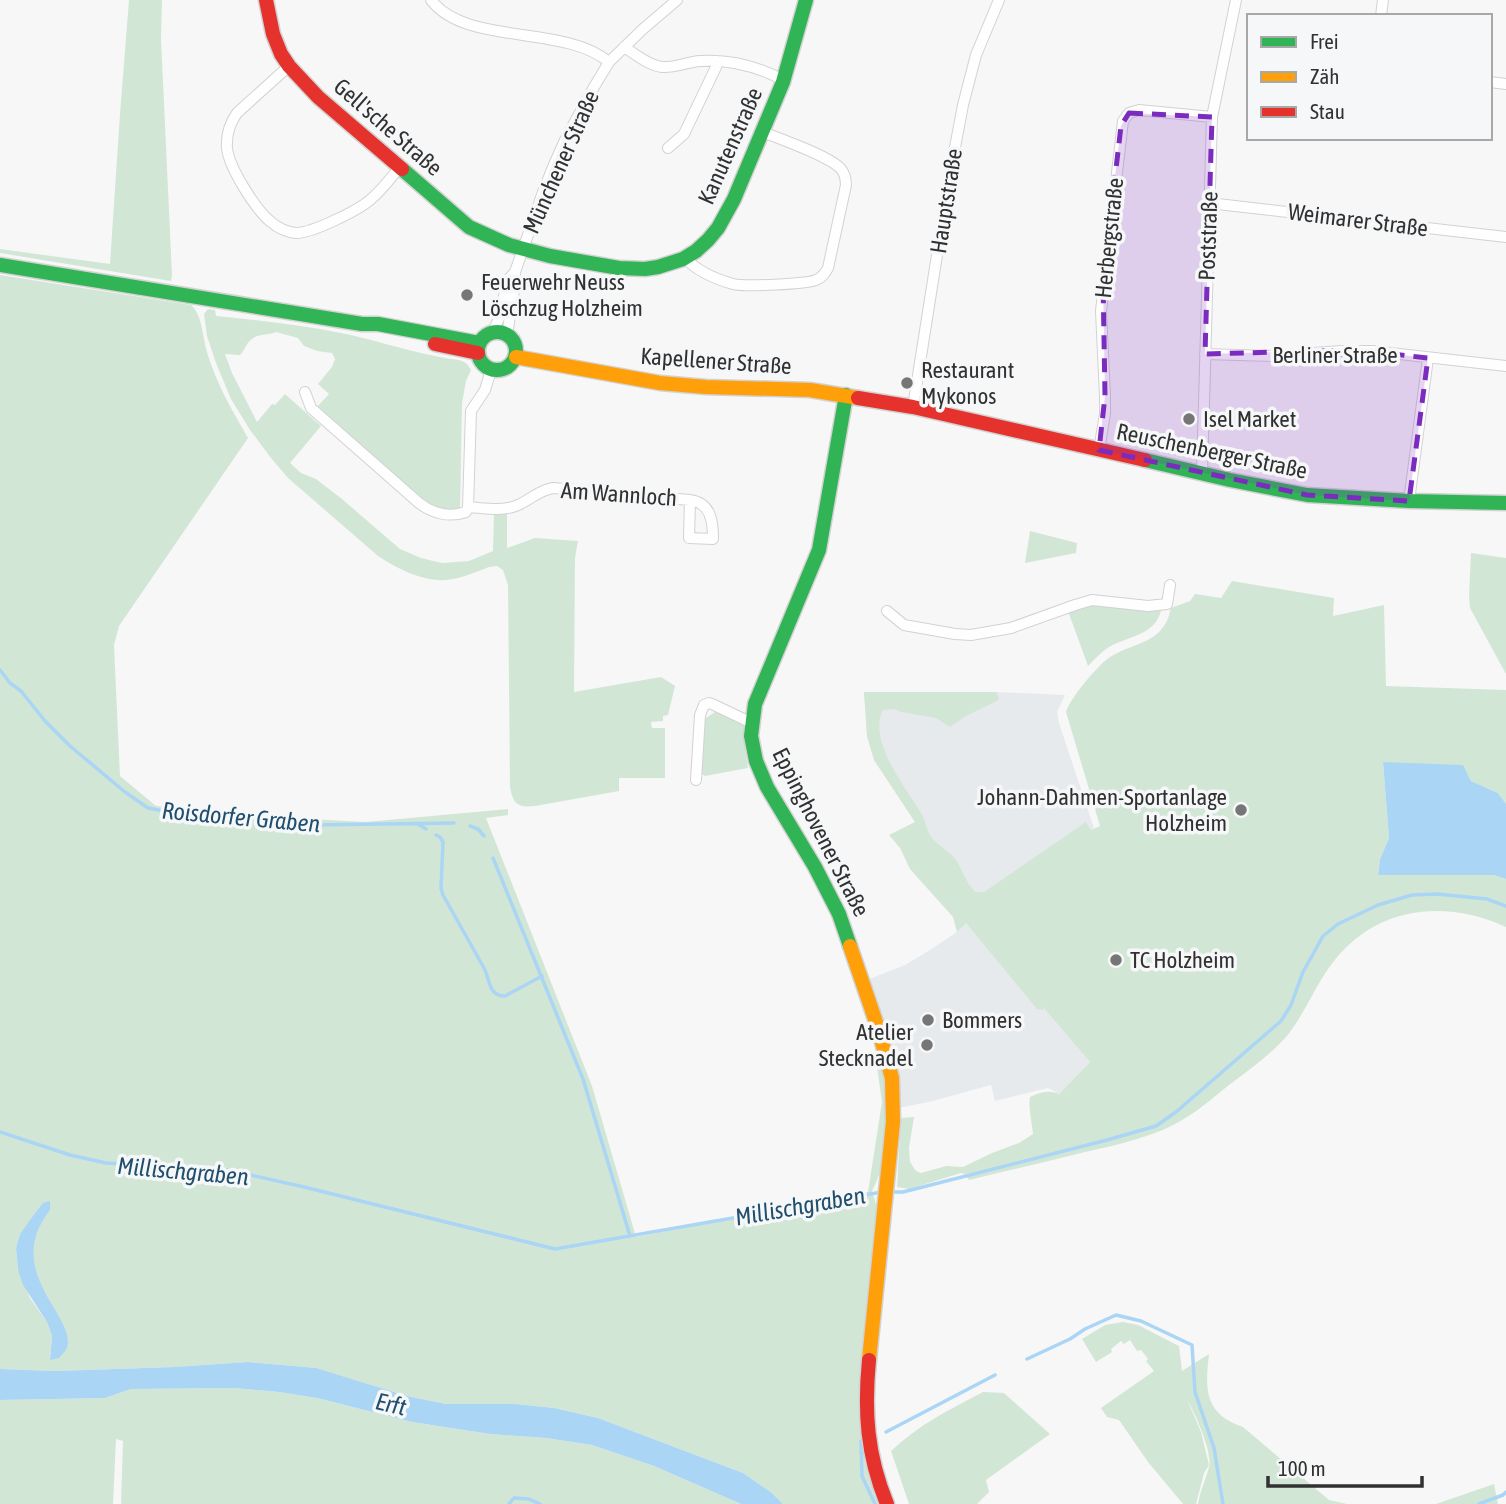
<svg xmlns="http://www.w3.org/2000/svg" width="1506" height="1504" font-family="'Asap Condensed',sans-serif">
  <rect width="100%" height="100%" fill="#f7f7f7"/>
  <path fill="#e6eaed" d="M 864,692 L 996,692 L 1065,695 L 1057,712 L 1059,723 L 1094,828 L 964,921 L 915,822 L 874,760 L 867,736 Z
    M 965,922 L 1049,1013 L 1090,1062 L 1059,1094 L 1048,1088 L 995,1101 L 991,1085 L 929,1102 L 898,1108 L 867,980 L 905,965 L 930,950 L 957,932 Z"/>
  <path fill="#d2e6d6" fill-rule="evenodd" d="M 129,0 L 162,0 L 161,39 L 172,275 L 171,281 L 0,253 L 0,249 L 110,264 L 120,114 Z
    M 0,275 L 191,305 C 202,314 203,338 207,352 C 216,383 232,410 248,438 L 119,626 L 114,645 L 120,776 L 156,806 L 251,816 L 366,822 L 508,809 L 508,815 L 486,818 L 592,1086 L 636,1237 L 868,1192 L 882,1102 L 876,1060 L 882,1059 C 884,1074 888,1089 888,1104 C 888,1133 886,1165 872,1191 L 879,1214 L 863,1372 L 882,1504 L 783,1504 L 772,1493 L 743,1473 L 598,1418 L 554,1408 L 516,1404 L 446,1404 L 407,1396 L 315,1368 L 248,1362 L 174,1367 L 55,1371 L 0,1369 ZM 50,1210 L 43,1218 L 30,1250 L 31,1263 L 43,1294 L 58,1358 L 50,1359 L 52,1336 L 47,1322 L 30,1298 L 18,1270 L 16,1248 L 20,1234 Z
    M 208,309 L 215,310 L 216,316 C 264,321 312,326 359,337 C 392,345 425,356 459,360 C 465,362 468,364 471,370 L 466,381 L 462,403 L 460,511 L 442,510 L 425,503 L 316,408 L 329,394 L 318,384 L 332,367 L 335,359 L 332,353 L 317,351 L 304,346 L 298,338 L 276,332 C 268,336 259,333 252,339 C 246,343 245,350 240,355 L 225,354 L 232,373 L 257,422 L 272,404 L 275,405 L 285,394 L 321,426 L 290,463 L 301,473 L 316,479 L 342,499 L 400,549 L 421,558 L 442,563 L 469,561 L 493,551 L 494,513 L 507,514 L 507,548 L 535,538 L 578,541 L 575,558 L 574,692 L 661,677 L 675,686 L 668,715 L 663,716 L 663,721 L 651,722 L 652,728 L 665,728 L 665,778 L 619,778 L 619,791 L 535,806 C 518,808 513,804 510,787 L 508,585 L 503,570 L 497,566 L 489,567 C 476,572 460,579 446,580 C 423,582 396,568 378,556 L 288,478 L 271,458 L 250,430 L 231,399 L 216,363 L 207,336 L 204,314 Z
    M 1030,531 L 1077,543 L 1076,553 L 1025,563 Z
    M 1471,553 L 1506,558 L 1506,674 L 1470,608 L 1469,596 Z
    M 1232,581 L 1334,598 L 1333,616 L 1384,605 L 1386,686 L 1506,690 L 1506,804 L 1498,793 L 1471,781 L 1466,771 L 1383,762 L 1389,838 L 1380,859 L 1378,874 L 1494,875 L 1506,879 L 1506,927 C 1445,899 1377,906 1334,961 C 1315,985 1305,1014 1286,1037 C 1269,1056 1249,1070 1229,1085 C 1215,1096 1202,1108 1187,1117 C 1155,1138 1114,1145 1077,1154 C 1041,1163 1005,1171 969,1180 L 965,1174 L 961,1173 L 909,1189 L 897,1187 L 901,1118 L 914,1117 L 909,1148 L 910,1162 L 916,1171 L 921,1173 L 946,1166 L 963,1167 L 992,1153 L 1019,1143 L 1033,1134 C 1032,1123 1028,1105 1030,1097 C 1041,1092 1048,1090 1059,1094 L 1090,1062 L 1043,1007 L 1043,1010 L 1037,1009 L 966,923 L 957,932 L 953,917 L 910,869 L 900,848 L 889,835 L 915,822 L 874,760 L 867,736 L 864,692 L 996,692 L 999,698 L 997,701 L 966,716 L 950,727 L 936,718 L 901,712 L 894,709 L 883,710 C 867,740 906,788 921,813 C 926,821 926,830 932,838 C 939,846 949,851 956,860 C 960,866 962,872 966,879 C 968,884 972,888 975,892 L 984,892 L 1086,822 L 1091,830 L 1100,826 L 1066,712 C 1070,698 1098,665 1110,657 C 1136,641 1164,644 1171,608 L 1190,601 L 1195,594 L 1221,598 Z
    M 1092,603 L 1141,610 L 1161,611 C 1154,636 1128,636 1109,647 C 1101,652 1095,659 1088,666 L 1068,611 Z
    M 718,710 L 745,723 L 744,740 L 748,768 L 705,776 L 699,772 L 703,720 Z
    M 1123,1322 L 1138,1325 L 1179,1346 L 1182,1371 L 1209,1354 C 1205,1389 1204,1414 1243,1427 L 1329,1500 L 1347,1504 L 1198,1504 C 1200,1491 1206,1479 1209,1467 C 1213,1452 1194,1412 1187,1399 L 1201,1432 L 1209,1465 L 1204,1473 L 1196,1504 L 1183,1504 L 1148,1462 L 1119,1420 L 1107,1417 L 1101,1408 L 1154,1371 L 1146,1361 L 1148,1359 L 1141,1350 L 1137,1351 L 1130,1340 L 1124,1344 L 1121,1341 L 1111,1349 L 1112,1352 L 1096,1362 L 1082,1339 L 1105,1325 Z
    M 234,1388 L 279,1392 L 317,1398 L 412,1422 L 490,1434 L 546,1438 L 592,1445 L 654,1466 L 741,1504 L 121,1504 L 123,1441 L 116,1439 L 113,1504 L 0,1504 L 0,1400 L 105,1398 L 131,1389 Z
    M 983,1392 L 1004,1393 L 1050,1434 L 986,1480 L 989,1492 L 977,1504 L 909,1504 L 891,1451 C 917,1426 950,1409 983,1392 Z
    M 1494,1484 L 1498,1504 L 1436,1504 Z"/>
  <path fill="#aad5f5" d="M 1383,762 L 1463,765 L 1471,781 L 1498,793 L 1506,804 L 1506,879 L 1494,875 L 1378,875 L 1380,859 L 1389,838 Z
    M 50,1201 L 50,1210 C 0,1274 81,1318 66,1350 C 64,1353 61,1355 59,1358 L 50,1360 L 52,1336 L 47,1322 L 23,1285 L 18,1270 L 16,1248 L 20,1234 L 33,1216 L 43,1203 Z
    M 248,1362 L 316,1368 L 407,1396 L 446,1404 L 516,1404 L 554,1408 L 598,1418 L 743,1473 L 772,1493 L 783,1504 L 741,1504 L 654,1466 L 592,1445 L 546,1438 L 490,1434 L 412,1422 L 317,1398 L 279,1392 L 234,1388 L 131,1389 L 105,1398 L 0,1400 L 0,1369 L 55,1371 L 174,1367 Z"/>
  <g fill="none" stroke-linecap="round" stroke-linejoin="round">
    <path stroke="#aad5f5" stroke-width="3.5" d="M 0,670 L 10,683 L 21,691 L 45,721 L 70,746 L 125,792 L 148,808 L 175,813 L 310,825 L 454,823
      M 418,824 L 426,829
      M 470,826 L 478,829 L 484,836
      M 436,835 L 440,837 L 443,842 L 441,888 L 443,895 L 484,968 C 490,979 488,996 505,996 L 542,976
      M 493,858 L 583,1079 L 630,1236
      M 0,1132 L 70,1155 L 106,1163 L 228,1170 L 304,1187 L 555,1249 L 882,1192
      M 890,1192 L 903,1192 L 1107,1140 L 1156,1126 L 1176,1112 L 1281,1021 L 1291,1005 L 1303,972 L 1323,936 L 1338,924 L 1378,905 L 1412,895 L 1437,894 L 1487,899 L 1506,906
      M 1027,1359 L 1070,1339 L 1085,1329 L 1116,1315 L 1141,1321 L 1192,1345 L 1195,1392 L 1214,1448 L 1223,1504
      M 886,1432 L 995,1375
      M 861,1441 L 862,1476 L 875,1504
      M 509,1504 L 514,1498 L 529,1499 L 540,1504
      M 1479,1504 L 1503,1495 L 1506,1492"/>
    <defs>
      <path id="street" d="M 431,0 C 466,46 563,24 609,62
        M 1381,16 L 1383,0
        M 624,47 C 635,54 648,65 662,67 C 675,68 687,62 700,61 C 729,59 757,66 783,80
        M 289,66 L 237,113 C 230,123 226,135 227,148 C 229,168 256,210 271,222 C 278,228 286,232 296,233 C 312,233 357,211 370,200 C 381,191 390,179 399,168
        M 1490,82 L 1506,84
        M 668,148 L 684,134 L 716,67 L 716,61
        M 1209,203 L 1506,237
        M 685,258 C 698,272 715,279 733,284 C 744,287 807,284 816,280 C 822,278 825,273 828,268 L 846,185 C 846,179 845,174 841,169 C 830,156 780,139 763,132
        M 493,332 L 500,316 L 507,281 L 515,272
        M 507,335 L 515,284 L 515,272 L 543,192 L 553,167 L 565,140 L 594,87 L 609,62 L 643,29 L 677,0
        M 1205,354 L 1275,356 L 1341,351 L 1373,351 L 1506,366
        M 305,392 L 311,408 L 419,503 C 432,513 449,518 466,512 L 468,507 L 471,411 L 485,390 L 491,370
        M 913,407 L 949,179 L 963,105 L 976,55 L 999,0
        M 1099,450 L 1105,414 L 1105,396 L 1101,311 L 1123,121 L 1129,113 L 1139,110 L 1212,117
        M 1202,474 L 1212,117 L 1236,0
        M 1409,501 L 1428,358
        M 468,507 C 484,508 503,512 518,505 C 530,500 539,490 553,488 L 690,500 C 711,503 713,521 713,539 L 689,538 L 690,500
        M 887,611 L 904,625 L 955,634 L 971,635 L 1011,628 L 1075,605 L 1092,600 L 1148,606 L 1167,604 L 1170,585
        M 696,780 L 700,715 L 704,705 L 709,703 L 712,704 L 752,723"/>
      <path id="fast" d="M 402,169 L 469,227 L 509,245 L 550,256 L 619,268 L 645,269 L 658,267 L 683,259 L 696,251 L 708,240 L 718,228 L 734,199 L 783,82 L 806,0
        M 0,265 L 362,324 L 378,324 L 479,343
        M478 351a19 19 0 1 1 38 0a19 19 0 1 1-38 0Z
        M 846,395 L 819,550 L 755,704 L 751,736 L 756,761 L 767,787 L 815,867 L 839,914 L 850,946
        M 1145,460 L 1230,480 L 1307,495 L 1409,501 L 1506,503"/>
      <path id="slow" d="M 516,357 L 660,383 L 706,387 L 810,390 L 858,398
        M 850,946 L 878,1028 L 892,1078 L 893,1122 L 869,1360"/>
      <path id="jam" d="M 266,0 L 273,34 L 281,54 L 289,66 L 318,97 L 402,169
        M 435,344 L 478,353
        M 858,398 L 913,407 L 1145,460
        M 869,1360 C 864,1412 867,1455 887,1504"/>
    </defs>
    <use href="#street" stroke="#d2d2d2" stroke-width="12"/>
    <use href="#fast" stroke="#d2d2d2" stroke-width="17"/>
    <use href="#slow" stroke="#d2d2d2" stroke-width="17"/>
    <use href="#jam" stroke="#d2d2d2" stroke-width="17"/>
    <use href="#street" stroke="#fefefe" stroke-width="10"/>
    <use href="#fast" stroke="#30b455" stroke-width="14"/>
    <use href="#slow" stroke="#ff9f0a" stroke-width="14"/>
    <use href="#jam" stroke="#e5322d" stroke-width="14"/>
  </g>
  <path fill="#7b2cbf" fill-opacity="0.2" stroke="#7b2cbf" stroke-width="5" stroke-dasharray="14 9" stroke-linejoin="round" d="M 1129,113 L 1212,117 L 1205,354 L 1356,350 L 1428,358 L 1409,501 L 1307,495 L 1099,450 L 1105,396 L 1103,280 L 1121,126 Z"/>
  <g fill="#767676" stroke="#f6f7f8" stroke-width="2.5">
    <circle cx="467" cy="295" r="7"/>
    <circle cx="907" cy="383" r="7"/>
    <circle cx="1189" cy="419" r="7"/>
    <circle cx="1241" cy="810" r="7"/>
    <circle cx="1116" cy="960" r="7"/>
    <circle cx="928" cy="1020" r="7"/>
    <circle cx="927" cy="1045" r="7"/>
  </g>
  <g text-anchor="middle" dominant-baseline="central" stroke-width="7" stroke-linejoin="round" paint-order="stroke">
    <g font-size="23" fill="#313131" stroke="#f6f7f8">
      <text transform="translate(388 127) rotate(41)">Gell'sche Straße</text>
      <text transform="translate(730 146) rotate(-66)">Kanutenstraße</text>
      <text transform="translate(561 162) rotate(-66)">Münchener Straße</text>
      <text transform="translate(946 201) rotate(-81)">Hauptstraße</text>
      <text transform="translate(1358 220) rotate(7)">Weimarer Straße</text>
      <text transform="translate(1208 236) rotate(-88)">Poststraße</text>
      <text transform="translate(1109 238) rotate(-84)">Herbergstraße</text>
      <text x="1335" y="355">Berliner Straße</text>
      <text transform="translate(716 361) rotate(4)">Kapellener Straße</text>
      <text transform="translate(1212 451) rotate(12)">Reuschenberger Straße</text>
      <text transform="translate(619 494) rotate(4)">Am Wannloch</text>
      <text transform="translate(821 832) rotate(63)">Eppinghovener Straße</text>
    </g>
    <g font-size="23" fill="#313131" stroke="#f6f7f8" text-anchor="start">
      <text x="481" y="282">Feuerwehr Neuss<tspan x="481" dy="26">Löschzug Holzheim</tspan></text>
      <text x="921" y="370">Restaurant<tspan x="921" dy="26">Mykonos</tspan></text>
      <text x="1203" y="419">Isel Market</text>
      <text x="1227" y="797" text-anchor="end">Johann-Dahmen-Sportanlage<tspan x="1227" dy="26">Holzheim</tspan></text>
      <text x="1130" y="960">TC Holzheim</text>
      <text x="942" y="1020">Bommers</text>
      <text x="913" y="1032" text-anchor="end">Atelier<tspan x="913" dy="26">Stecknadel</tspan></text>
    </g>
    <g font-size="24" font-style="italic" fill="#204e6d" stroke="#f6f7f8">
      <text transform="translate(241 817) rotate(5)">Roisdorfer Graben</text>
      <text transform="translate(183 1171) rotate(5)">Millischgraben</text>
      <text transform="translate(800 1206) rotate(-10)">Millischgraben</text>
      <text transform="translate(391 1404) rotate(13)">Erft</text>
    </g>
  </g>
  <rect x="1247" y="14" width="245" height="126" fill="#f6f7f8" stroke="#a7a8a8" stroke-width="2"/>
  <rect x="1261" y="37" width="35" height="10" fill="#30b455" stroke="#a7a8a8" stroke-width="2"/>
  <text x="1310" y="49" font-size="21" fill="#313131">Frei</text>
  <rect x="1261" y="72" width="35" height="10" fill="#ff9f0a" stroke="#a7a8a8" stroke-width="2"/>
  <text x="1310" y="84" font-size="21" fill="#313131">Zäh</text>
  <rect x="1261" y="107" width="35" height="10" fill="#e5322d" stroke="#a7a8a8" stroke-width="2"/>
  <text x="1310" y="119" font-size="21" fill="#313131">Stau</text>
  <path d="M1268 1476v10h154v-10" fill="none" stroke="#313131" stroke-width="3.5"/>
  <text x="1278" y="1476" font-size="21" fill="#313131" stroke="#f6f7f8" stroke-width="5" paint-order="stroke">100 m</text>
</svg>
